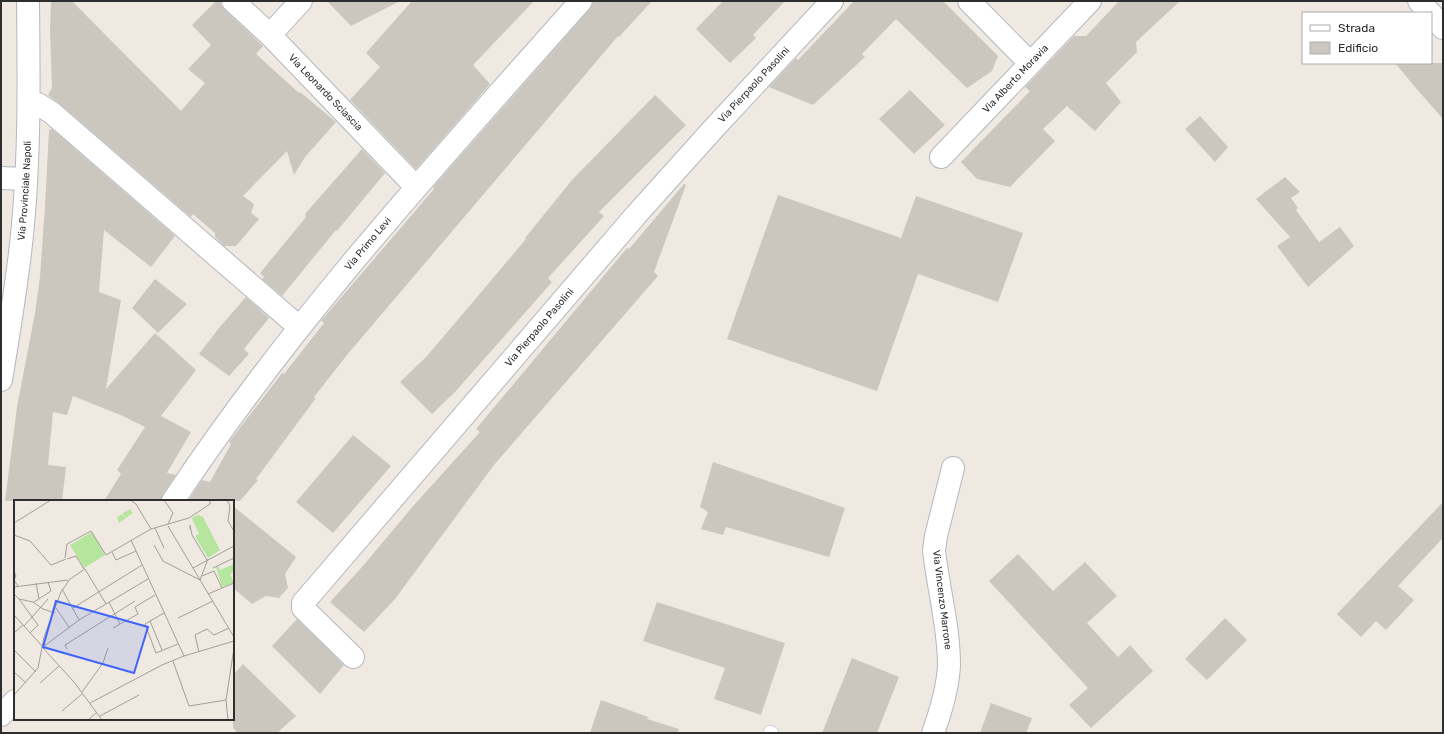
<svg xmlns="http://www.w3.org/2000/svg" width="1444" height="734" font-family="Rubik,sans-serif">
  <rect width="100%" height="100%" fill="#efe9e1"/>
  <path fill="#cbc7bf" d="M 51,1 L 72,1 L 181,111 L 205,83 L 188,69 L 211,45 L 192,25 L 216,1 L 221,1 L 221,5 L 225,10 L 263,46 L 256,54 L 299,93 L 300,92 L 336,122 L 305,157 L 294,175 L 287,151 L 243,196 L 254,204 L 251,213 L 259,219 L 236,246 L 224,246 L 215,237 L 215,233 L 193,214 L 191,217 L 60,104 L 48,95 L 52,88 L 50,30 Z
    M 327,1 L 400,1 L 351,26 Z
    M 412,1 L 534,1 L 473,65 L 490,84 L 416,169 L 350,100 L 380,67 L 366,53 Z
    M 593,1 L 652,1 L 619,37 L 618,36 L 347,355 L 314,397 L 316,398 L 256,479 L 258,480 L 240,501 L 188,501 L 202,480 L 210,482 L 231,444 L 229,442 L 282,373 L 284,374 L 324,323 L 321,321 L 434,189 L 433,187 L 590,9 Z
    M 723,1 L 785,1 L 753,35 L 756,38 L 730,63 L 696,29 Z
    M 854,1 L 943,1 L 998,56 L 992,71 L 967,88 L 896,19 L 862,54 L 865,57 L 813,105 L 769,87 L 796,58 L 798,60 Z
    M 1119,1 L 1180,1 L 1136,42 L 1137,52 L 1106,83 L 1121,102 L 1095,131 L 1067,106 L 1043,129 L 1055,141 L 1010,187 L 977,179 L 961,162 L 1030,91 L 1025,87 L 1074,36 L 1086,36 Z
    M 1395,63 L 1443,63 L 1443,119 L 1415,87 Z
    M 910,90 L 945,125 L 914,154 L 879,119 Z
    M 655,95 L 686,125 L 599,212 L 604,216 L 548,278 L 552,282 L 455,392 L 432,414 L 400,382 L 426,357 L 472,303 L 526,239 L 525,238 L 572,180 Z
    M 1200,116 L 1228,147 L 1215,162 L 1185,129 Z
    M 52,129 L 175,236 L 151,267 L 104,230 L 99,292 L 121,300 L 106,389 L 155,333 L 196,370 L 161,416 L 191,432 L 167,473 L 176,475 L 163,494 L 161,501 L 104,501 L 121,474 L 117,470 L 145,427 L 123,416 L 73,396 L 67,415 L 53,412 L 48,465 L 66,467 L 62,501 L 5,501 L 17,407 L 35,313 L 40,277 L 45,206 L 49,130 Z
    M 362,149 L 385,173 L 337,231 L 336,230 L 282,296 L 262,279 L 264,277 L 260,273 L 306,217 L 305,214 Z
    M 1285,177 L 1300,192 L 1291,198 L 1298,208 L 1296,210 L 1319,242 L 1340,227 L 1354,246 L 1308,287 L 1277,246 L 1290,237 L 1256,199 Z
    M 684,184 L 686,185 L 654,272 L 658,276 L 494,465 L 395,599 L 364,632 L 330,602 L 362,567 L 414,505 L 480,432 L 476,429 L 627,248 L 629,249 Z
    M 778,195 L 901,238 L 916,196 L 1023,233 L 998,302 L 918,274 L 877,391 L 727,339 Z
    M 155,279 L 187,304 L 158,333 L 132,308 Z
    M 246,297 L 269,318 L 244,349 L 249,354 L 229,376 L 199,354 L 219,328 Z
    M 353,435 L 391,466 L 333,533 L 296,502 Z
    M 713,462 L 845,508 L 829,557 L 726,527 L 723,535 L 701,529 L 708,512 L 700,507 Z
    M 1443,502 L 1443,538 L 1398,586 L 1414,600 L 1386,630 L 1376,621 L 1361,637 L 1337,614 Z
    M 233,506 L 296,557 L 285,574 L 288,588 L 279,598 L 266,596 L 252,604 L 233,588 Z
    M 1018,554 L 1053,591 L 1085,562 L 1117,596 L 1087,623 L 1118,657 L 1130,645 L 1153,671 L 1091,728 L 1069,705 L 1088,688 L 989,581 Z
    M 657,602 L 785,643 L 761,715 L 714,699 L 725,668 L 643,641 Z
    M 1225,618 L 1247,640 L 1207,680 L 1185,659 Z
    M 297,619 L 344,665 L 320,694 L 272,646 Z
    M 852,658 L 899,677 L 877,733 L 822,733 Z
    M 243,664 L 296,716 L 277,733 L 238,733 L 233,728 L 233,675 Z
    M 601,700 L 648,717 L 647,719 L 679,729 L 678,733 L 590,733 Z
    M 991,703 L 1032,718 L 1026,733 L 980,733 Z"/>
  <g fill="none" stroke-linecap="round" stroke-linejoin="round">
    <defs>
      <path id="service" d="M 770,732 L 772,733"/>
      <g id="minor">
        <path id="s1" d="M 233,1 L 270,35 L 416,187"/>
        <path d="M 969,1 L 1030,63"/>
        <path d="M 1419,1 L 1430,13"/>
        <path d="M 1431,14 L 1443,28"/>
        <path d="M 270,35 L 301,1"/>
        <path d="M 29,102 L 38,104 L 52,113 L 299,327"/>
        <path id="s2" d="M 941,157 L 1090,1"/>
        <path d="M 1,178 L 26,179"/>
        <path id="s3" d="M 1,380 C 8,338 15,295 20,253 C 30,170 29,85 28,1"/>
        <path id="s4" d="M 173,501 C 292,321 438,162 581,1"/>
        <path id="s5" d="M 353,657 L 305,610 L 303,608 L 303,603 L 636,215 L 715,127 L 832,1"/>
        <path d="M 1,715 L 15,701"/>
        <path d="M 933,733 C 941,711 948,688 949,665 C 949,626 938,588 934,550 L 936,536 L 953,468"/>
      </g>
    </defs>
    <use href="#service" stroke="#b4b7c1" stroke-width="14"/>
    <use href="#minor" stroke="#b4b7c1" stroke-width="24"/>
    <use href="#service" stroke="#fff" stroke-width="13"/>
    <use href="#minor" stroke="#fff" stroke-width="22"/>
  </g>
  <g text-anchor="middle" dominant-baseline="central" stroke-width="4" stroke-linejoin="round" paint-order="stroke">
    <g font-size="10" fill="#2e2e2e" stroke="#fff">
      <text stroke="none"><textPath href="#s2" startOffset="108">Via Alberto Moravia</textPath></text>
      <text stroke="none"><textPath href="#s5" startOffset="762">Via Pierpaolo Pasolini</textPath></text>
      <text stroke="none"><textPath href="#s1" startOffset="130">Via Leonardo Sciascia</textPath></text>
      <text stroke="none"><textPath href="#s3" startOffset="191">Via Provinciale Napoli</textPath></text>
      <text stroke="none"><textPath href="#s4" startOffset="323">Via Primo Levi</textPath></text>
      <text stroke="none"><textPath href="#s5" startOffset="438">Via Pierpaolo Pasolini</textPath></text>
      <text transform="translate(942 600) rotate(83)">Via Vincenzo Marrone</text>
    </g>
  </g>
  <g transform="translate(14 500)">
    <rect width="220" height="220" fill="#efe9e1"/>
    <path d="M 116,9 L 119,13 L 105,23 L 103,17 L 108,14 L 110,18 L 109,13 ZM 183,15 L 189,17 L 206,50 L 194,58 L 181,36 L 185,34 L 178,18 ZM 78,32 L 91,55 L 70,68 L 56,45 ZM 220,64 L 220,72 L 216,74 L 220,83 L 208,87 L 202,67 L 204,66 L 206,70 Z" fill="#b6e59e"/>
    <path fill="none" stroke="#a29e99" stroke-width="1" d="M 116,0 L 122,4 L 137,29M 150,0 L 159,13 L 154,24M 213,0 L 216,6 L 214,21 L 220,31M 0,23 L 37,0M 154,26 L 220,137M 141,28 L 150,48M 176,29 L 176,25 L 178,35 L 193,60M 0,35 L 16,41 L 37,65 L 52,59M 117,40 L 170,156 L 220,141M 140,45 L 149,61 L 186,80 L 194,59M 98,52 L 102,60 L 122,51M 51,58 L 53,44 L 77,31 L 92,55 L 137,29 L 175,18 L 196,4 L 196,0M 53,59 L 62,56 L 70,69M 179,68 L 220,46M 199,68 L 220,58M 0,71 L 2,76 L 0,80 L 4,86M 188,76 L 200,71 L 208,88M 22,83 L 25,99M 0,87 L 54,80M 48,89 L 65,120M 0,94 L 5,99 L 19,102 L 29,109 L 41,113M 194,94 L 220,83M 5,99 L 24,125 L 16,133M 20,102 L 37,91 L 34,82M 95,102 L 106,124M 42,108 L 55,127M 59,108 L 128,65M 150,113 L 131,124 L 142,153 L 164,144M 0,115 L 29,147M 164,118 L 199,101M 136,121 L 148,150M 10,126 L 34,99M 99,128 L 124,114 L 121,107 L 141,95M 0,133 L 9,125M 29,147 L 65,120 L 134,79M 29,148 L 60,182 L 88,220M 53,149 L 51,145 L 121,101M 0,150 L 22,172M 185,152 L 181,135 L 193,129 L 200,135 L 215,128M 159,161 L 175,206 L 212,200M 0,172 L 12,183M 26,183 L 45,166M 68,192 L 89,163 L 94,148M 0,195 L 24,168 L 30,137 L 47,92 L 56,79 L 71,69 L 92,104M 76,203 L 148,165 L 170,156M 48,211 L 69,193M 86,216 L 125,195M 74,220 L 83,212M 214,220 L 212,200 L 220,148"/>
    <path fill="#4264fb" fill-opacity="0.15" stroke="#4264fb" stroke-width="2" d="M 42,101 L 134,127 L 120,173 L 29,147 Z"/>
    <rect width="220" height="220" fill="none" stroke="#2e2e2e" stroke-width="2"/>
  </g>
  <rect width="1444" height="734" fill="none" stroke="#2e2e2e" stroke-width="4"/>
  <rect x="1302" y="12" width="130" height="52" fill="#ffffff" stroke="#ababab"/>
  <rect x="1310" y="25" width="20" height="6" fill="#ffffff" stroke="#ababab"/>
  <text x="1338" y="32" font-size="12" fill="#2e2e2e">Strada</text>
  <rect x="1310" y="42" width="20" height="12" fill="#cbc7bf" stroke="#ababab"/>
  <text x="1338" y="52" font-size="12" fill="#2e2e2e">Edificio</text>
</svg>
